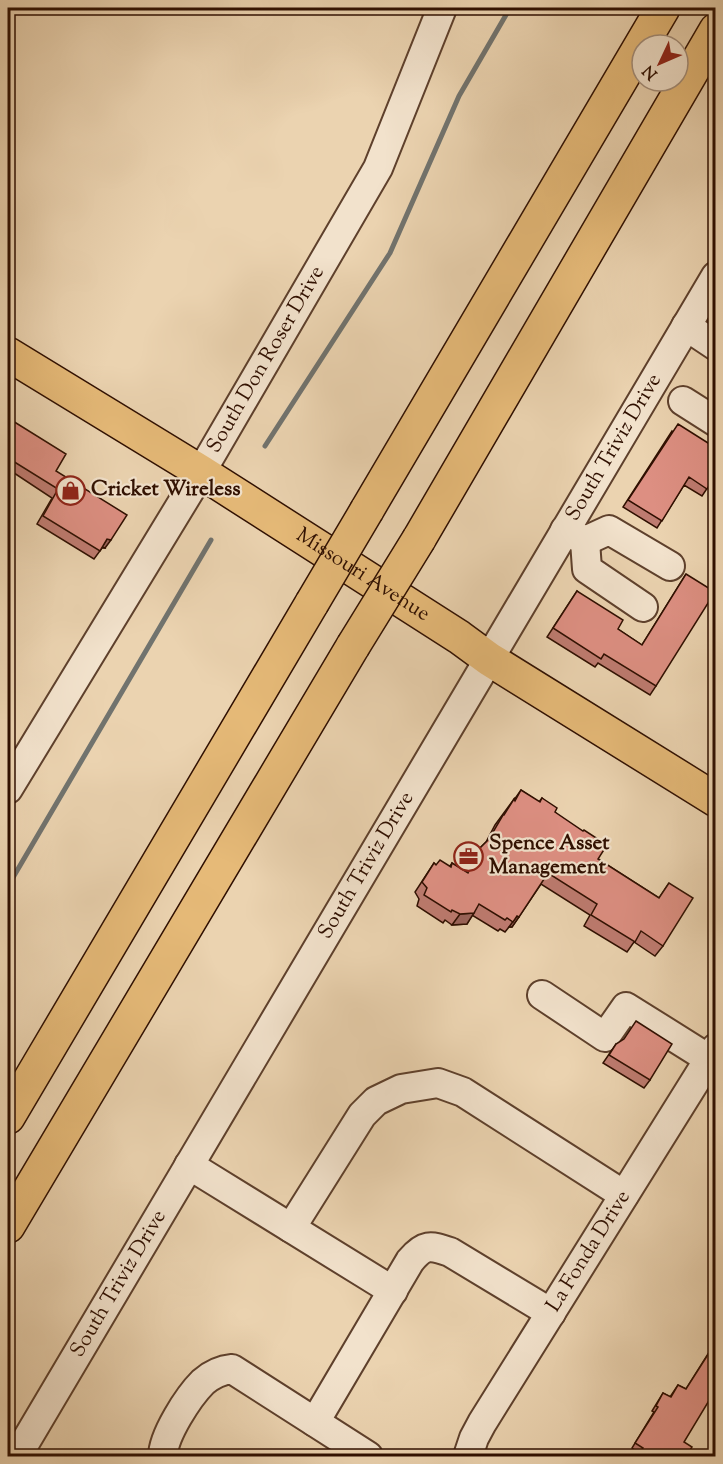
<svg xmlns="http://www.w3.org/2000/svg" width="723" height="1464" font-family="'Sorts Mill Goudy',serif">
  <rect width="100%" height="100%" fill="#ebd3b0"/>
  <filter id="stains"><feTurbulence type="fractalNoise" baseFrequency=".00333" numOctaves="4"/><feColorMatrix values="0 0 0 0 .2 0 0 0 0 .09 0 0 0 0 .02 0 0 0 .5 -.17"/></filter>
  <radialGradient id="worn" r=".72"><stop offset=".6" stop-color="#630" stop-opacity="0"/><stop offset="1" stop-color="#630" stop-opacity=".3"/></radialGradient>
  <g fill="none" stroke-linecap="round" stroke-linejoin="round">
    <path stroke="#71736e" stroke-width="5" d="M 265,446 L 390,253 L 459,96 L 510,8
      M 8,886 L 211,540"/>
    <defs>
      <g id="minor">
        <path d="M 686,326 L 716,346"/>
        <path d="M 683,401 L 716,422"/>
        <path d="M 565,530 L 585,541 L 587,569 L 643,607"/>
        <path d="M 585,541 L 609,530 L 670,566"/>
        <path id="s1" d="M 8,789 L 201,472 L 378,168 L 442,8"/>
        <path d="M 542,995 L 605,1037 L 626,1007 L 709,1059"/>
        <path d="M 189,1165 L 393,1291"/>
        <path d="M 291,1228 L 362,1115 L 376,1101 L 401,1089 L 438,1083 L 463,1092 L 624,1195"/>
        <path d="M 315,1422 L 410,1261 C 424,1244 430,1245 450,1252 L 551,1313"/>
        <path id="s2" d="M 17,1456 L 716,276"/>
        <path d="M 163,1456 C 163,1436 188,1397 203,1382 C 211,1375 222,1370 232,1369 L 368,1456"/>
        <path id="s3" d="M 468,1456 L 474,1438 L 482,1423 L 716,1048"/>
      </g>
      <g id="major">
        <path id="s4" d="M 8,354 L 201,472 L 459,637 L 489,659 L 716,800"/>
      </g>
      <path id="highway" d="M 367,510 L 663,8
        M 419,539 L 716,30
        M 8,1117 L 312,603
        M 8,1226 L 353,646"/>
    </defs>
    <use href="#minor" stroke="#5e402c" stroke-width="32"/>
    <use href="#major" stroke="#2f0f00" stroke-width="36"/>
    <use href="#highway" stroke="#2f0f00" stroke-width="36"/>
    <use href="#minor" stroke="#f2e2cc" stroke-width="28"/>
    <use href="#major" stroke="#e6ba78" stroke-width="33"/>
    <use href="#highway" stroke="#e6ba78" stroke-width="33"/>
    <defs>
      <path id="highway-bridge" d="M 312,603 L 367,510
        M 353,646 L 419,539"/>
    </defs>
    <use href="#highway-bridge" stroke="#2f0f00" stroke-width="36" stroke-linecap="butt"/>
    <use href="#highway-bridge" stroke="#e6ba78" stroke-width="33"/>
  </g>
  <path fill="#be7b70" stroke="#2f0f00" stroke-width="1.5" d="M 8,418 L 56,471 L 105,548 L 102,548 L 94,559 L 37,524 L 52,498 L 8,469 Z
    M 672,431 L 716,475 L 702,496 L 684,485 L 657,528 L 623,507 Z
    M 686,574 L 656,686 L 650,695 L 598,663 L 595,667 L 547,637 L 577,591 L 618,629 L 642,645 Z
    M 521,790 L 539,802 L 542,798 L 598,859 L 659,898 L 669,883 L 663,946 L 655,956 L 634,942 L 627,952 L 584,926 L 590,915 L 541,884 L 512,927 L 509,927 L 505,932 L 500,929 L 498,931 L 472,915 L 467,924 L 452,925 L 445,920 L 443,923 L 417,906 L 419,899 L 415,892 L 434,863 L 436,865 L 450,866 L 452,863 L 466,872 L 471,859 L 479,849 L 486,842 L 495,825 L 514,799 L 514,800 Z
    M 616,1044 L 650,1080 L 644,1088 L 603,1063 Z
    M 716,1341 L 716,1390 L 712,1395 L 712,1394 L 639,1453 L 632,1448 L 654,1412 L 652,1411 L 663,1393 L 670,1397 L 678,1385 L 686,1389 Z"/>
  <path fill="#9b645b" stroke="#2f0f00" stroke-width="1.5" d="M 107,539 L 111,540 L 105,548 L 102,547 Z
    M 474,913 L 467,924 L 452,925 L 460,914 Z
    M 517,916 L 519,917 L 512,927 L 509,927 Z"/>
  <path fill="#dd8f82" stroke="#2f0f00" stroke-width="1.5" d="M 8,418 L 66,454 L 56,471 L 127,515 L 111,540 L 107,539 L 100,551 L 43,516 L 58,489 L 8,458 Z
    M 678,424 L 716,448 L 716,475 L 707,489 L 689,477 L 662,521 L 628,500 Z
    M 686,574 L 715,592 L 656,686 L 604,654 L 601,659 L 553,628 L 577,591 L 623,620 L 618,629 L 642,645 Z
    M 521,790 L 540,802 L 542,798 L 557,808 L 555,812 L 583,831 L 584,830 L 607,845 L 598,859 L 659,898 L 669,883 L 693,898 L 663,946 L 641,931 L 635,942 L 591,915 L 597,904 L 548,873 L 519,917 L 517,916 L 513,922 L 507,918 L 505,920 L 479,904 L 474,913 L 460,914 L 452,910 L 451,912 L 424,895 L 427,888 L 422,882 L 434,863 L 436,865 L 440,860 L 451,867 L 452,863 L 468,873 L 479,849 L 489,839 L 503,815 L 504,815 L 514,799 L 515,801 Z
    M 636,1021 L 672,1044 L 650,1080 L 609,1055 L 616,1044 L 624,1039 Z
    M 716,1342 L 716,1389 L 684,1442 L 692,1447 L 686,1456 L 637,1456 L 643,1448 L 635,1443 L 658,1407 L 656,1406 L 663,1393 L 671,1397 L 678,1385 L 686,1389 Z"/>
  <defs>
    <symbol id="shop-ring" viewBox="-11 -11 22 22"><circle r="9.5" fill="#f2e2cc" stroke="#8f2418" stroke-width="1.5"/><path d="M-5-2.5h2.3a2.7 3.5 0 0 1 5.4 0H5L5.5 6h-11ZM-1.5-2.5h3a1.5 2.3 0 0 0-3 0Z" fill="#8f2418"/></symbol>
    <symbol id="office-ring" viewBox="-11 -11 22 22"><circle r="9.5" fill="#f2e2cc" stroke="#8f2418" stroke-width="1.5"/><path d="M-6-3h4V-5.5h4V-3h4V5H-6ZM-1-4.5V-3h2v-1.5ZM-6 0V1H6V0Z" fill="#8f2418"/></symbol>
  </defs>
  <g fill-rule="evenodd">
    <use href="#shop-ring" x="54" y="474" width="33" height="33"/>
    <use href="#office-ring" x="452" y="840" width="33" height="33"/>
  </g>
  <g text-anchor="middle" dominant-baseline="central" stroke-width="4.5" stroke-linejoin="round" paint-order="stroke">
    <g font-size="21" fill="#2f0f00" stroke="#f2e2cc">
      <text stroke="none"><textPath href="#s1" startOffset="501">South Don Roser Drive</textPath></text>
      <text stroke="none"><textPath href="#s2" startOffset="1172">South Triviz Drive</textPath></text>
      <text stroke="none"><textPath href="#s4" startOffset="418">Missouri Avenue</textPath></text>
      <text stroke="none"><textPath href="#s2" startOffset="686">South Triviz Drive</textPath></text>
      <text stroke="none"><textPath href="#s3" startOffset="238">La Fonda Drive</textPath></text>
      <text stroke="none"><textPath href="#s2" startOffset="200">South Triviz Drive</textPath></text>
    </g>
    <g font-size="21" font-weight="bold" fill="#2f0f00" stroke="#f2e2cc" text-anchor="start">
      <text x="91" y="490">Cricket Wireless</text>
      <text x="489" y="844">Spence Asset<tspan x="489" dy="24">Management</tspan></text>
    </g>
  </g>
  <rect width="723" height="1464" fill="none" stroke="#ebd3b0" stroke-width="30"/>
  <rect x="9" y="9" width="705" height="1446" fill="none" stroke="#2f0f00" stroke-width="3"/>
  <rect x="15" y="15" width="693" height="1434" fill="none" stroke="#2f0f00" stroke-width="1.5"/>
  <g transform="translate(660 63) rotate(226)"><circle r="28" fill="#f2e2cc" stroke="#a48e7a" stroke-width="1.5"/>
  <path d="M0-4.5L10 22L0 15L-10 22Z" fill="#8f2418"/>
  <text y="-9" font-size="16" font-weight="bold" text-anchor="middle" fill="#2f0f00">N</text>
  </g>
  <rect width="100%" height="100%" filter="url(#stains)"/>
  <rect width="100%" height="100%" fill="url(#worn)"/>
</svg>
